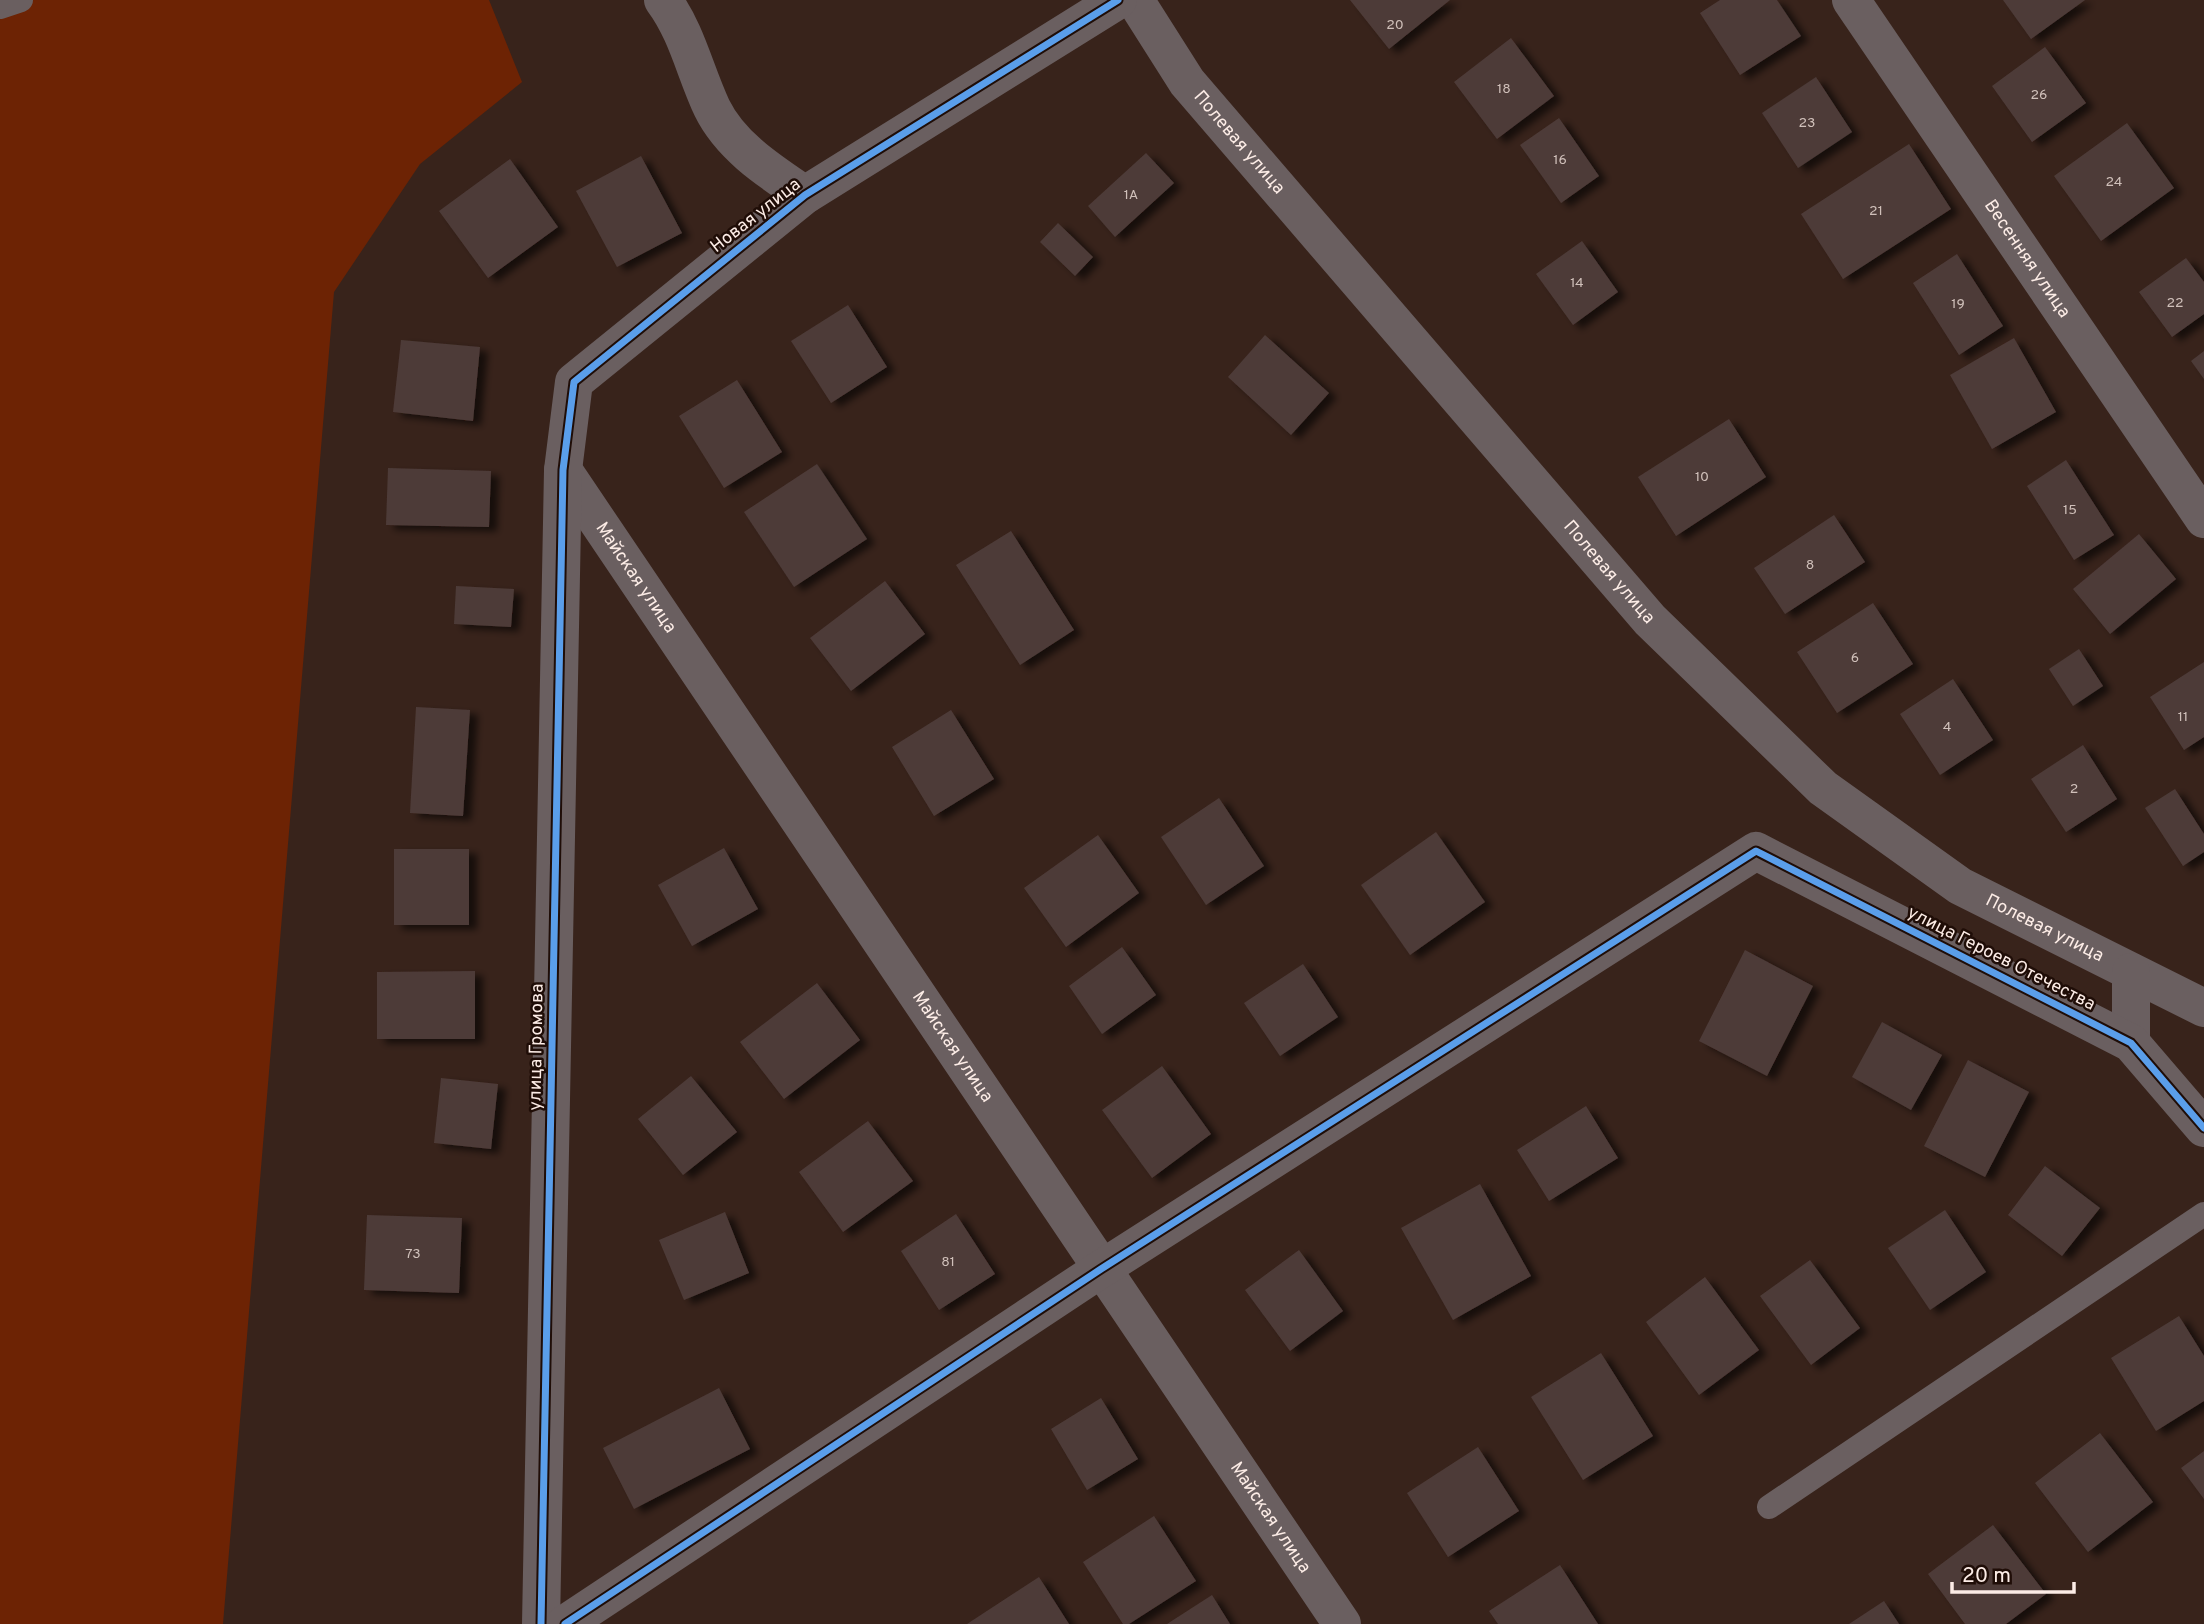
<svg xmlns="http://www.w3.org/2000/svg" width="2204" height="1624" font-family="Overpass,sans-serif">
  <defs>
    <filter id="shadow"><feDropShadow dx="8" dy="4.5" stdDeviation="3.5" flood-color="#0009"/></filter>
  </defs>
  <rect width="100%" height="100%" fill="#38231b"/>
  <path fill="#6d2304" d="M 0,0 L 489,0 L 522,82 L 420,164 L 334,292 L 223,1624 L 0,1624 Z"/>
  <path fill="#4d3b38" filter="url(#shadow)" d="M 1350,0 L 1450,0 L 1389,49 Z
    M 1720,0 L 1777,0 L 1801,36 L 1740,75 L 1700,13 Z
    M 2003,0 L 2085,0 L 2031,39 Z
    M 1511,38 L 1554,96 L 1497,139 L 1454,82 Z
    M 2045,47 L 2086,103 L 2032,142 L 1992,86 Z
    M 1816,77 L 1852,132 L 1798,168 L 1762,113 Z
    M 1559,118 L 1599,176 L 1561,203 L 1520,145 Z
    M 2127,123 L 2174,188 L 2101,241 L 2054,176 Z
    M 1909,144 L 1951,209 L 1843,279 L 1801,214 Z
    M 1146,153 L 1174,183 L 1115,237 L 1088,206 Z
    M 641,156 L 682,233 L 617,267 L 576,191 Z
    M 510,159 L 558,227 L 488,278 L 439,211 Z
    M 1058,223 L 1093,257 L 1075,276 L 1040,242 Z
    M 1582,241 L 1618,292 L 1573,325 L 1536,274 Z
    M 1957,254 L 2003,326 L 1959,355 L 1913,283 Z
    M 2186,258 L 2204,282 L 2204,314 L 2172,337 L 2139,292 Z
    M 848,305 L 887,367 L 831,403 L 791,341 Z
    M 1265,335 L 1329,393 L 1291,435 L 1228,377 Z
    M 2014,338 L 2056,412 L 1992,449 L 1950,375 Z
    M 401,340 L 480,347 L 473,421 L 393,412 Z
    M 2204,351 L 2204,379 L 2191,361 Z
    M 737,380 L 782,452 L 724,488 L 679,416 Z
    M 1729,419 L 1766,477 L 1676,536 L 1638,477 Z
    M 2066,460 L 2114,535 L 2074,560 L 2027,486 Z
    M 817,464 L 867,539 L 794,587 L 744,512 Z
    M 388,468 L 491,471 L 489,527 L 386,525 Z
    M 1834,515 L 1865,562 L 1785,614 L 1754,568 Z
    M 1011,531 L 1074,630 L 1020,665 L 956,565 Z
    M 2139,534 L 2176,579 L 2110,634 L 2073,589 Z
    M 885,581 L 925,634 L 851,691 L 810,638 Z
    M 456,586 L 514,589 L 511,627 L 454,624 Z
    M 1873,603 L 1913,664 L 1837,713 L 1797,652 Z
    M 2079,649 L 2103,686 L 2073,706 L 2049,669 Z
    M 2204,662 L 2204,737 L 2184,750 L 2150,697 Z
    M 1953,679 L 1993,740 L 1940,775 L 1900,714 Z
    M 416,707 L 470,710 L 463,816 L 410,813 Z
    M 951,710 L 994,779 L 934,816 L 892,747 Z
    M 2083,745 L 2117,799 L 2066,832 L 2031,779 Z
    M 2175,789 L 2204,834 L 2204,852 L 2183,866 L 2145,808 Z
    M 1219,798 L 1264,866 L 1206,905 L 1161,837 Z
    M 1436,832 L 1485,902 L 1410,955 L 1361,885 Z
    M 1098,835 L 1139,893 L 1066,947 L 1024,888 Z
    M 724,848 L 758,909 L 692,946 L 658,885 Z
    M 394,849 L 469,849 L 469,925 L 394,925 Z
    M 1122,947 L 1156,995 L 1102,1034 L 1069,986 Z
    M 1745,950 L 1813,986 L 1767,1076 L 1699,1041 Z
    M 1303,964 L 1338,1017 L 1280,1056 L 1244,1003 Z
    M 475,971 L 475,1039 L 377,1039 L 377,972 Z
    M 817,983 L 860,1040 L 784,1099 L 740,1042 Z
    M 1882,1022 L 1942,1055 L 1911,1110 L 1852,1077 Z
    M 1968,1060 L 2029,1092 L 1985,1177 L 1924,1146 Z
    M 1162,1066 L 1211,1134 L 1152,1178 L 1102,1110 Z
    M 691,1076 L 737,1132 L 683,1175 L 638,1119 Z
    M 441,1078 L 498,1084 L 491,1149 L 434,1143 Z
    M 1586,1106 L 1618,1158 L 1549,1201 L 1517,1150 Z
    M 868,1121 L 913,1181 L 843,1232 L 799,1172 Z
    M 2045,1166 L 2100,1208 L 2062,1256 L 2008,1215 Z
    M 1480,1184 L 1531,1276 L 1453,1320 L 1401,1228 Z
    M 1945,1210 L 1986,1272 L 1930,1310 L 1888,1248 Z
    M 725,1212 L 749,1273 L 684,1300 L 659,1240 Z
    M 956,1214 L 995,1274 L 939,1310 L 901,1251 Z
    M 367,1215 L 462,1218 L 459,1293 L 364,1290 Z
    M 1299,1250 L 1343,1311 L 1290,1351 L 1245,1290 Z
    M 1810,1260 L 1860,1328 L 1811,1365 L 1760,1296 Z
    M 1705,1277 L 1759,1350 L 1699,1395 L 1646,1322 Z
    M 2179,1316 L 2204,1356 L 2204,1401 L 2156,1431 L 2111,1358 Z
    M 1601,1353 L 1653,1436 L 1583,1480 L 1531,1397 Z
    M 719,1388 L 750,1449 L 634,1509 L 603,1448 Z
    M 1101,1398 L 1138,1459 L 1087,1490 L 1051,1429 Z
    M 2100,1433 L 2153,1502 L 2088,1552 L 2035,1483 Z
    M 1478,1447 L 1519,1511 L 1448,1557 L 1407,1493 Z
    M 2204,1451 L 2204,1499 L 2181,1468 Z
    M 1154,1516 L 1196,1581 L 1129,1624 L 1123,1624 L 1083,1562 Z
    M 1993,1525 L 2046,1594 L 2006,1624 L 1965,1624 L 1928,1574 Z
    M 1560,1565 L 1598,1624 L 1498,1624 L 1489,1611 Z
    M 1039,1577 L 1069,1624 L 967,1624 Z
    M 1212,1595 L 1230,1624 L 1167,1624 Z
    M 1884,1601 L 1899,1624 L 1849,1624 Z"/>
  <g fill="none" stroke-linecap="round" stroke-linejoin="round">
    <path stroke="#6a5f60" stroke-width="24" d="M 0,7 L 21,0
      M 1769,1507 L 2204,1214"/>
    <g stroke="#6a5f60" stroke-width="38">
      <path d="M 663,0 C 687,32 695,72 712,108 C 731,147 771,172 805,195"/>
      <path id="s1" d="M 1135,0 L 1187,82 L 1650,620 L 1823,788 L 1960,886 L 2204,1008"/>
      <path id="s2" d="M 1851,0 L 2204,519"/>
      <path id="s3" d="M 563,470 L 1342,1624"/>
      <path d="M 2131,972 L 2131,1043"/>
      <path d="M 541,1624 L 563,470 L 574,382 L 805,195 L 1118,0"/>
      <path d="M 565,1624 L 1101,1269 L 1756,851 L 2131,1043 L 2204,1128"/>
    </g>
    <defs>
      <path id="cycleway" d="M 541,1624 L 563,470 L 574,382 L 805,195 L 1118,0
        M 565,1624 L 1101,1269 L 1756,851 L 2131,1043 L 2204,1128"/>
    </defs>
    <use href="#cycleway" stroke="#1f0d07" stroke-width="11"/>
    <use href="#cycleway" stroke="#5a9eea" stroke-width="7"/>
  </g>
  <g text-anchor="middle" dominant-baseline="central" stroke-width="5" stroke-linejoin="round" paint-order="stroke">
    <g font-size="14" fill="#d0c0ba">
      <text x="1395" y="25">20</text>
      <text x="1504" y="89">18</text>
      <text x="2039" y="95">26</text>
      <text x="1807" y="123">23</text>
      <text x="1560" y="160">16</text>
      <text x="2114" y="182">24</text>
      <text x="1131" y="195">1А</text>
      <text x="1876" y="211">21</text>
      <text x="1577" y="283">14</text>
      <text x="2175" y="303">22</text>
      <text x="1958" y="304">19</text>
      <text x="1702" y="477">10</text>
      <text x="2070" y="510">15</text>
      <text x="1810" y="565">8</text>
      <text x="1855" y="658">6</text>
      <text x="2183" y="717">11</text>
      <text x="1947" y="727">4</text>
      <text x="2074" y="789">2</text>
      <text x="413" y="1254">73</text>
      <text x="948" y="1262">81</text>
    </g>
    <g font-size="18" fill="#fcece6" stroke="#1f0d07">
      <text stroke="none"><textPath href="#s1" startOffset="177">Полевая улица</textPath></text>
      <text transform="translate(756 216) rotate(-38)">Новая улица</text>
      <text stroke="none"><textPath href="#s2" startOffset="313">Весенняя улица</textPath></text>
      <text stroke="none"><textPath href="#s1" startOffset="744">Полевая улица</textPath></text>
      <text stroke="none"><textPath href="#s3" startOffset="130">Майская улица</textPath></text>
      <text stroke="none"><textPath href="#s1" startOffset="1311">Полевая улица</textPath></text>
      <text transform="translate(2001 959) rotate(27)">улица Героев Отечества</text>
      <text transform="translate(537 1047) rotate(-89)">улица Громова</text>
      <text stroke="none"><textPath href="#s3" startOffset="696">Майская улица</textPath></text>
      <text stroke="none"><textPath href="#s3" startOffset="1264">Майская улица</textPath></text>
    </g>
  </g>
  <path d="M1952 1582v10h122v-10" fill="none" stroke="#fcece6" stroke-width="3.5"/>
  <text x="1962" y="1582" font-size="21" fill="#fcece6" stroke="#1f0d07" stroke-width="5" paint-order="stroke">20 m</text>
</svg>
